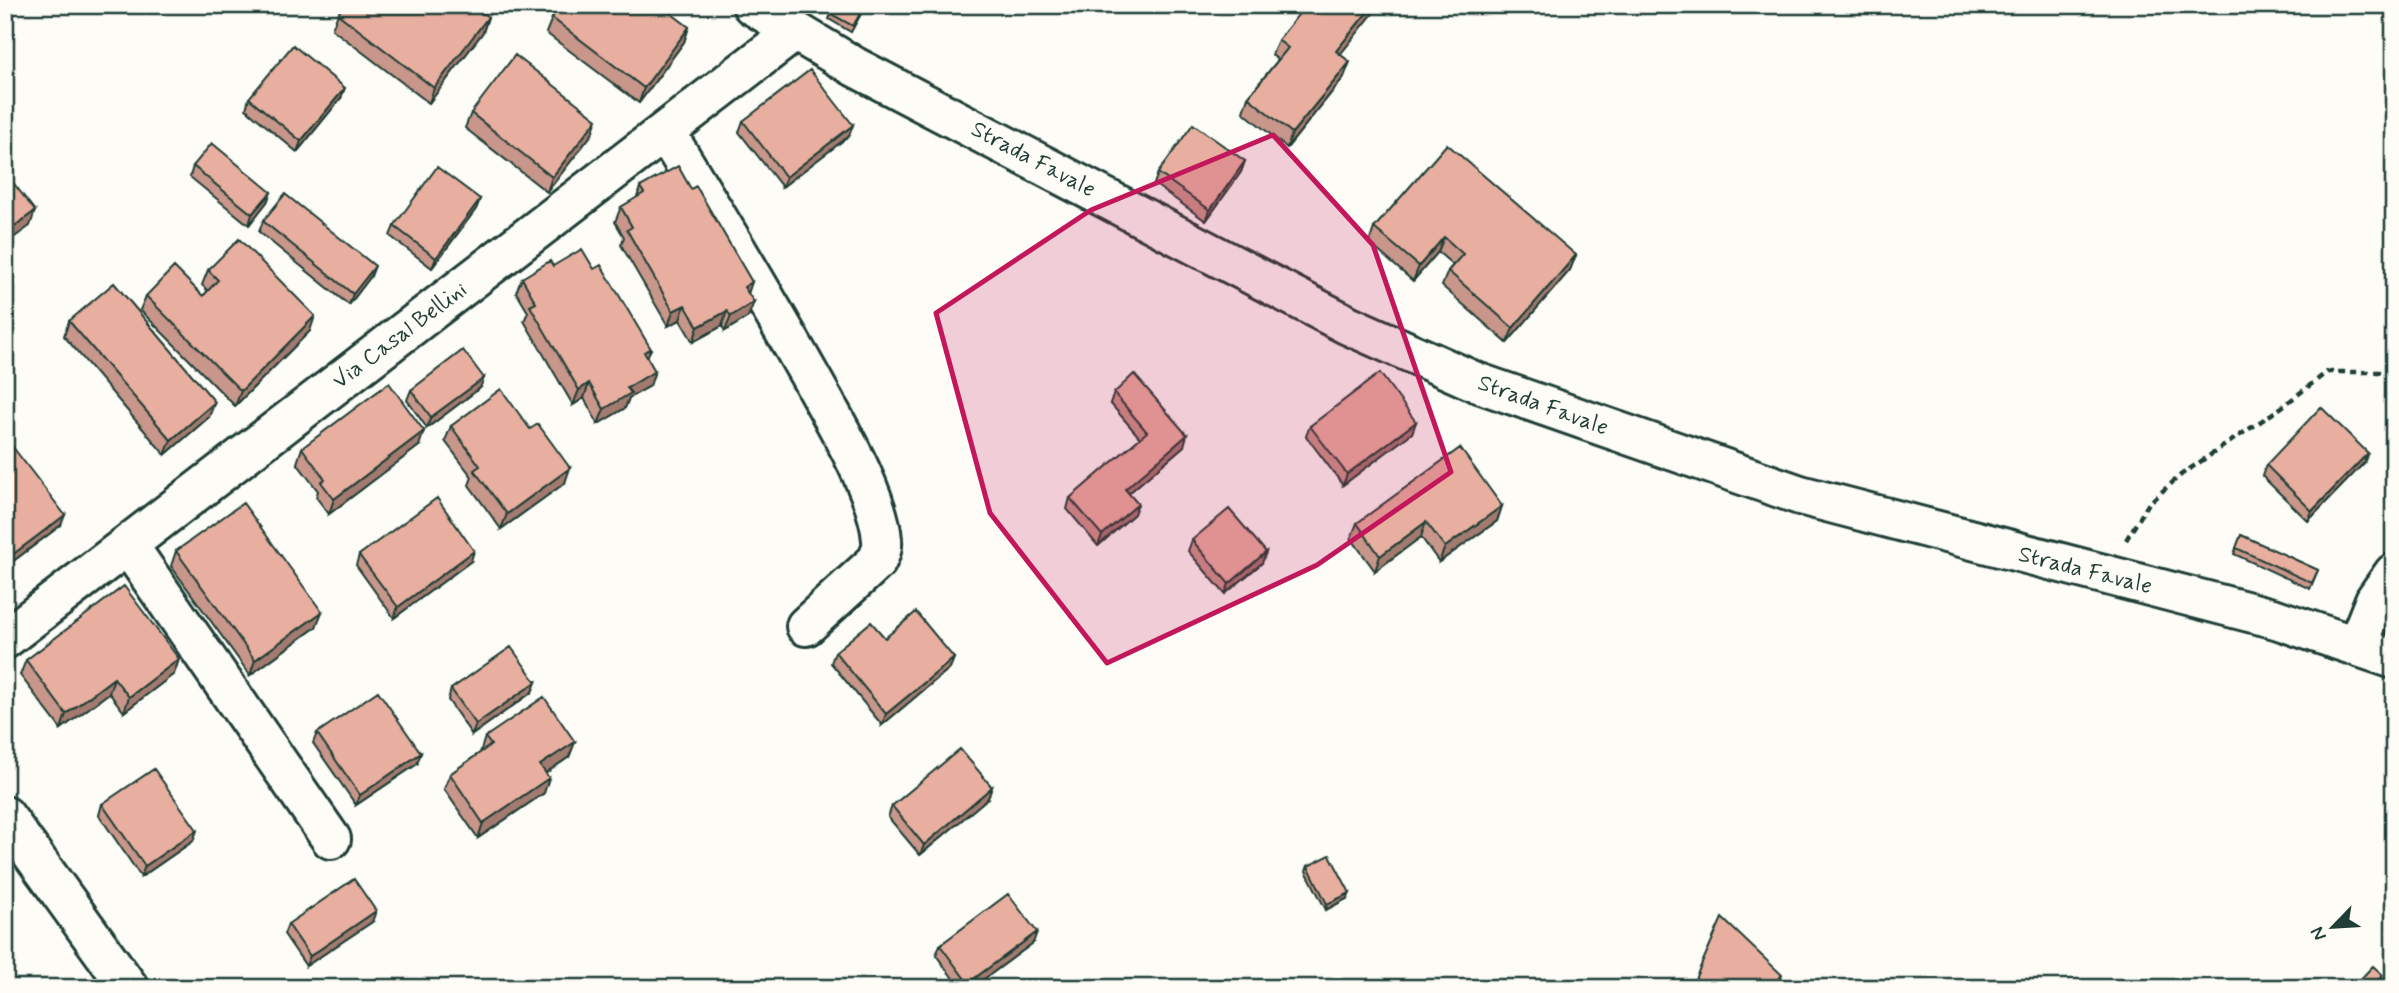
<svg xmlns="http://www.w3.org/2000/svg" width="2399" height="993" font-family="Mynerve,sans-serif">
  <rect width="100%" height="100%" fill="#fdfcf7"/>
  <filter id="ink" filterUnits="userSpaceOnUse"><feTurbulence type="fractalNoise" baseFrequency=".0143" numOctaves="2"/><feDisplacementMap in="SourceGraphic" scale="14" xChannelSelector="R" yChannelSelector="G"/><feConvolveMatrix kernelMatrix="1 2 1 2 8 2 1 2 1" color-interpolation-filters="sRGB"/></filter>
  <g filter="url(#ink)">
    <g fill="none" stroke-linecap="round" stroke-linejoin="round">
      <defs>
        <path id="minor" d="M 752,5 L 855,67 L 1348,325 L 1476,382 L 1800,495 L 2276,619 L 2394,659
          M 666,133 C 717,216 767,300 815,385 C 837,425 879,495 882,540 C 883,548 880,554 877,561 L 806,626
          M 128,545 L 331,839
          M 5,639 L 794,32
          M 2357,645 L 2375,600 L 2394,573
          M 5,816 L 129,988"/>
      </defs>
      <use href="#minor" stroke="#1f3d34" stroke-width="44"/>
      <path stroke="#1f3d34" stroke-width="4.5" stroke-dasharray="7 5" stroke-linecap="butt" d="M 2126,540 L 2149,503 L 2182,474 L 2282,407 L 2327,372 L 2394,372"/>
      <use href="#minor" stroke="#fdfcf7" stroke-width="38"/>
    </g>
    <path fill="#c8968a" stroke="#1f3d34" stroke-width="2" d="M 866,5 L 851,32 L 829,19 L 831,14 Z
      M 1246,5 L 1260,5 L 1255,12 Z
      M 1374,12 L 1340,54 L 1344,77 L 1287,148 L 1243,112 L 1248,97 L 1278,60 L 1272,55 L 1278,40 Z
      M 338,14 L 488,17 L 483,32 L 429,103 L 332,29 Z
      M 552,18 L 689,27 L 684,42 L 639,103 L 546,33 Z
      M 249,98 L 341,98 L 297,152 L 246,109 Z
      M 471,113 L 592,134 L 547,192 L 465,128 Z
      M 743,121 L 849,136 L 782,187 L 739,132 Z
      M 1245,161 L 1241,172 L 1206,221 L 1154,184 L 1158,173 Z
      M 193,166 L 271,192 L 267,202 L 249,225 L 190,177 Z
      M 640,187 L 748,293 L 748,317 L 725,331 L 722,326 L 693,342 L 680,320 L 668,326 L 621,245 L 624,237 L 615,222 L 621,207 L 637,198 Z
      M 480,199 L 476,209 L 432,268 L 390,236 L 394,226 Z
      M 263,221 L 371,276 L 349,305 L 259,232 Z
      M 1374,228 L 1576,255 L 1570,270 L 1507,343 L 1442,286 L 1448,271 L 1453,265 L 1438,252 L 1413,281 L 1369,243 Z
      M 553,266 L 594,269 L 651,349 L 647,357 L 650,386 L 629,398 L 625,408 L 598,424 L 584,398 L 573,405 L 524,321 L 528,312 L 516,292 L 522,278 Z
      M 208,270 L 310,331 L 235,406 L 140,310 L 146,296 L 203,296 L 208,291 L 202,285 Z
      M 69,321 L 209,417 L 165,455 L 64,336 Z
      M 480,388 L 427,428 L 407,400 L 411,390 Z
      M 1114,393 L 1184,446 L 1129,493 L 1134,514 L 1098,546 L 1067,509 L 1070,498 L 1140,438 L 1110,403 Z
      M 1416,422 L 1412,433 L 1343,485 L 1306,436 L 1310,426 Z
      M 451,426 L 565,483 L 501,529 L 469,485 L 472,477 L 445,441 Z
      M 419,446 L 329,514 L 316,497 L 318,491 L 297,463 L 302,448 Z
      M 5,451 L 61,525 L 8,565 L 5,561 Z
      M 2364,463 L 2308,521 L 2262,476 L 2266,465 Z
      M 1502,506 L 1497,521 L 1439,562 L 1421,537 L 1375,571 L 1351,538 L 1357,523 Z
      M 2241,535 L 2318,570 L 2310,589 L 2234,554 Z
      M 1192,540 L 1266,552 L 1262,563 L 1225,594 L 1188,551 Z
      M 176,551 L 316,627 L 250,675 L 171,566 Z
      M 359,555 L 471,561 L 394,618 L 356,565 Z
      M 835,652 L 954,658 L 950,668 L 882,725 L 831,663 Z
      M 179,659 L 174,674 L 124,712 L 109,693 L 61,729 L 20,675 L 26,660 Z
      M 536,682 L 532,692 L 472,735 L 448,700 L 451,689 Z
      M 317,733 L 417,764 L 356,805 L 313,743 Z
      M 485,737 L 575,742 L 569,757 L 546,773 L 544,793 L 478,838 L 444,789 L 450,774 L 480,753 Z
      M 992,787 L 988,798 L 920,855 L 888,817 L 892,806 Z
      M 102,804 L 197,830 L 193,841 L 141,877 L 99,815 Z
      M 1308,866 L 1348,898 L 1326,910 L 1306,871 Z
      M 372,922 L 306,966 L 284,934 L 288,924 Z
      M 1033,943 L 972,988 L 960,988 L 936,955 L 940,945 Z"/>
    <path fill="#a27a70" stroke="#1f3d34" stroke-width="2" d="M 1373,5 L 1376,5 L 1374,12 L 1331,66 L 1336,51 Z
      M 488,17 L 483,32 L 429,103 L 434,88 Z
      M 689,27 L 684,42 L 639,103 L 644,88 Z
      M 1350,62 L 1344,77 L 1287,148 L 1292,133 Z
      M 345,88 L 341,98 L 297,152 L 301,141 Z
      M 597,119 L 592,134 L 547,192 L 552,177 Z
      M 853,125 L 849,136 L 782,187 L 786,177 Z
      M 1245,161 L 1241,172 L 1206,221 L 1210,210 Z
      M 271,192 L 267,202 L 249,225 L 252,214 Z
      M 480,199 L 476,209 L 432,268 L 436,258 Z
      M 35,211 L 30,226 L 5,244 L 5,233 Z
      M 1444,237 L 1438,252 L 1413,281 L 1419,266 Z
      M 1576,255 L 1570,270 L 1507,343 L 1513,328 Z
      M 375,266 L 371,276 L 349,305 L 353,294 Z
      M 752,282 L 747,297 L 744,287 Z
      M 754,302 L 748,317 L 725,331 L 731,316 Z
      M 685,305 L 680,320 L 668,326 L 673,311 Z
      M 727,311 L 722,326 L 693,342 L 698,327 Z
      M 315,316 L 310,331 L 235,406 L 241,391 Z
      M 655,371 L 650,386 L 629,398 L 625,408 L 598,424 L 604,409 L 627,388 Z
      M 484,378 L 480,388 L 427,428 L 431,417 Z
      M 589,383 L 584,398 L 573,405 L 579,390 Z
      M 215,402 L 209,417 L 165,455 L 171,440 Z
      M 1416,422 L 1412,433 L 1343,485 L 1347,474 Z
      M 424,431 L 419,446 L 329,514 L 334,499 Z
      M 1187,435 L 1184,446 L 1122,499 L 1125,489 Z
      M 2368,453 L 2364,463 L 2308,521 L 2312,511 Z
      M 570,468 L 565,483 L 501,529 L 507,514 Z
      M 1138,504 L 1134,514 L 1098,546 L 1102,535 Z
      M 1502,506 L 1497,521 L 1439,562 L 1445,547 Z
      M 65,515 L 61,525 L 8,565 L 12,555 Z
      M 1426,522 L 1421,537 L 1375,571 L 1380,556 Z
      M 474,551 L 471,561 L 394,618 L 398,607 Z
      M 1266,552 L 1262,563 L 1225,594 L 1229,584 Z
      M 322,612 L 316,627 L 250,675 L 255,660 Z
      M 954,658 L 950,668 L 882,725 L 886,714 Z
      M 179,659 L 174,674 L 124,712 L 129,697 Z
      M 114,678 L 109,693 L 61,729 L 66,714 Z
      M 536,682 L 532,692 L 472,735 L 476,724 Z
      M 575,742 L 569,757 L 535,780 L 540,765 Z
      M 421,753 L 417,764 L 356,805 L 360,795 Z
      M 549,778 L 544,793 L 478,838 L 483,823 Z
      M 992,787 L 988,798 L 920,855 L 924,845 Z
      M 197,830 L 193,841 L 141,877 L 145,866 Z
      M 1350,893 L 1348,898 L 1326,910 L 1327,904 Z
      M 376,911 L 372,922 L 306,966 L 310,956 Z
      M 1037,932 L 1033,943 L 972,988 L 967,988 L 968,983 Z
      M 1782,975 L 1777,988 L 1770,988 Z
      M 2383,975 L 2381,981 L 2374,988 L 2371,988 Z"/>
    <path fill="#e8afa0" stroke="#1f3d34" stroke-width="2" d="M 344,5 L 473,5 L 488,17 L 434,88 L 338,14 Z
      M 562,5 L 660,5 L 689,27 L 644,88 L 552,18 Z
      M 836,5 L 865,5 L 853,26 L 831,14 Z
      M 1306,5 L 1373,5 L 1336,51 L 1350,62 L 1292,133 L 1248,97 L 1288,48 L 1278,40 Z
      M 293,45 L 345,88 L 301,141 L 249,98 Z
      M 515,55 L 597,119 L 552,177 L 471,113 Z
      M 810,70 L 853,125 L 786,177 L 743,121 Z
      M 1193,124 L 1245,161 L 1210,210 L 1158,173 Z
      M 212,143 L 271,192 L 252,214 L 193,166 Z
      M 1447,144 L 1576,255 L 1513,328 L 1448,271 L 1463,254 L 1444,237 L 1419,266 L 1374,228 Z
      M 678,166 L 691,189 L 696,186 L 752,282 L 744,287 L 754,302 L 731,316 L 727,311 L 698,327 L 685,305 L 673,311 L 627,230 L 632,227 L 621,207 L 644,193 L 640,187 Z
      M 437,167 L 480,199 L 436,258 L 394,226 Z
      M 5,172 L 35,211 L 5,233 Z
      M 285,194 L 375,266 L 353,294 L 263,221 Z
      M 239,239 L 315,316 L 241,391 L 146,296 L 174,267 L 203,296 L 218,280 L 208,270 Z
      M 582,249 L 594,269 L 601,265 L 651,349 L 644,352 L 655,371 L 627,388 L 631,393 L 604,409 L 589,383 L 579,390 L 530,306 L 536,303 L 522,278 L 550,261 L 553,266 Z
      M 114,283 L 215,402 L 171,440 L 69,321 Z
      M 463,350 L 484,378 L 431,417 L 411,390 Z
      M 1380,373 L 1416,422 L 1347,474 L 1310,426 Z
      M 1134,374 L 1187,435 L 1125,489 L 1138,504 L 1102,535 L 1070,498 L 1147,432 L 1114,393 Z
      M 389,383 L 424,431 L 334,499 L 321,482 L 325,479 L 302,448 Z
      M 501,389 L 530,429 L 538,424 L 570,468 L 507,514 L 474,470 L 480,466 L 451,426 Z
      M 2321,407 L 2368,453 L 2312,511 L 2266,465 Z
      M 12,446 L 65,515 L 12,555 L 5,546 L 5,451 Z
      M 1460,448 L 1502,506 L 1445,547 L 1426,522 L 1380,556 L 1357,523 Z
      M 437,498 L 474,551 L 398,607 L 359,555 Z
      M 243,503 L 322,612 L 255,660 L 176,551 Z
      M 1229,509 L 1266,552 L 1229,584 L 1192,540 Z
      M 2241,535 L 2318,570 L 2312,583 L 2236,548 Z
      M 124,586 L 179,659 L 129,697 L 114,678 L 66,714 L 26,660 Z
      M 916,612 L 954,658 L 886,714 L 835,652 L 871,622 L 885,638 Z
      M 511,647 L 536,682 L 476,724 L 451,689 Z
      M 378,691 L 421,753 L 360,795 L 317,733 Z
      M 544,697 L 575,742 L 540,765 L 549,778 L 483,823 L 450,774 L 491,745 L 485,737 Z
      M 960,749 L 992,787 L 924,845 L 892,806 Z
      M 154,769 L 197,830 L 145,866 L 102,804 Z
      M 1330,855 L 1350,893 L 1327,904 L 1308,866 Z
      M 354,879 L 376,911 L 310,956 L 288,924 Z
      M 1008,894 L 1037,932 L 968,983 L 940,945 Z
      M 1722,918 L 1782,975 L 1770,988 L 1691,988 Z
      M 2373,966 L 2383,975 L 2371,988 L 2352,988 Z"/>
  </g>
  <path fill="#c2185b" fill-opacity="0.2" stroke="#c2185b" stroke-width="5" stroke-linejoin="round" d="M 1273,135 L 1373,245 L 1451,472 L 1317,565 L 1107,663 L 990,513 L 936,313 L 1091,210 Z"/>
  <g text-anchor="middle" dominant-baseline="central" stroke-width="6" stroke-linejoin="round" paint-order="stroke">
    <g font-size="23" fill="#1f3d34" stroke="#fdfcf7">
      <text transform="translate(1033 160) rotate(28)">Strada Favale</text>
      <text transform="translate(400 336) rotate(-37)">Via Casal Bellini</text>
      <text transform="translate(1543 406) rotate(20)">Strada Favale</text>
      <text transform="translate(2085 571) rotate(14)">Strada Favale</text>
    </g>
  </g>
  <rect width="2399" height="993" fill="none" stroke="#fdfcf7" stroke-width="28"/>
  <rect x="14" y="14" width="2371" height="965" fill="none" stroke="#1f3d34" stroke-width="2.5" filter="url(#ink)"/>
  <g transform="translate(2333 927) rotate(245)" stroke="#fdfcf7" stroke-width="5" paint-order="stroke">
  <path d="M0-5L12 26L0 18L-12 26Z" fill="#1f3d34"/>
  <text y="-10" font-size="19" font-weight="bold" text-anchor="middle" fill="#1f3d34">N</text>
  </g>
</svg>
